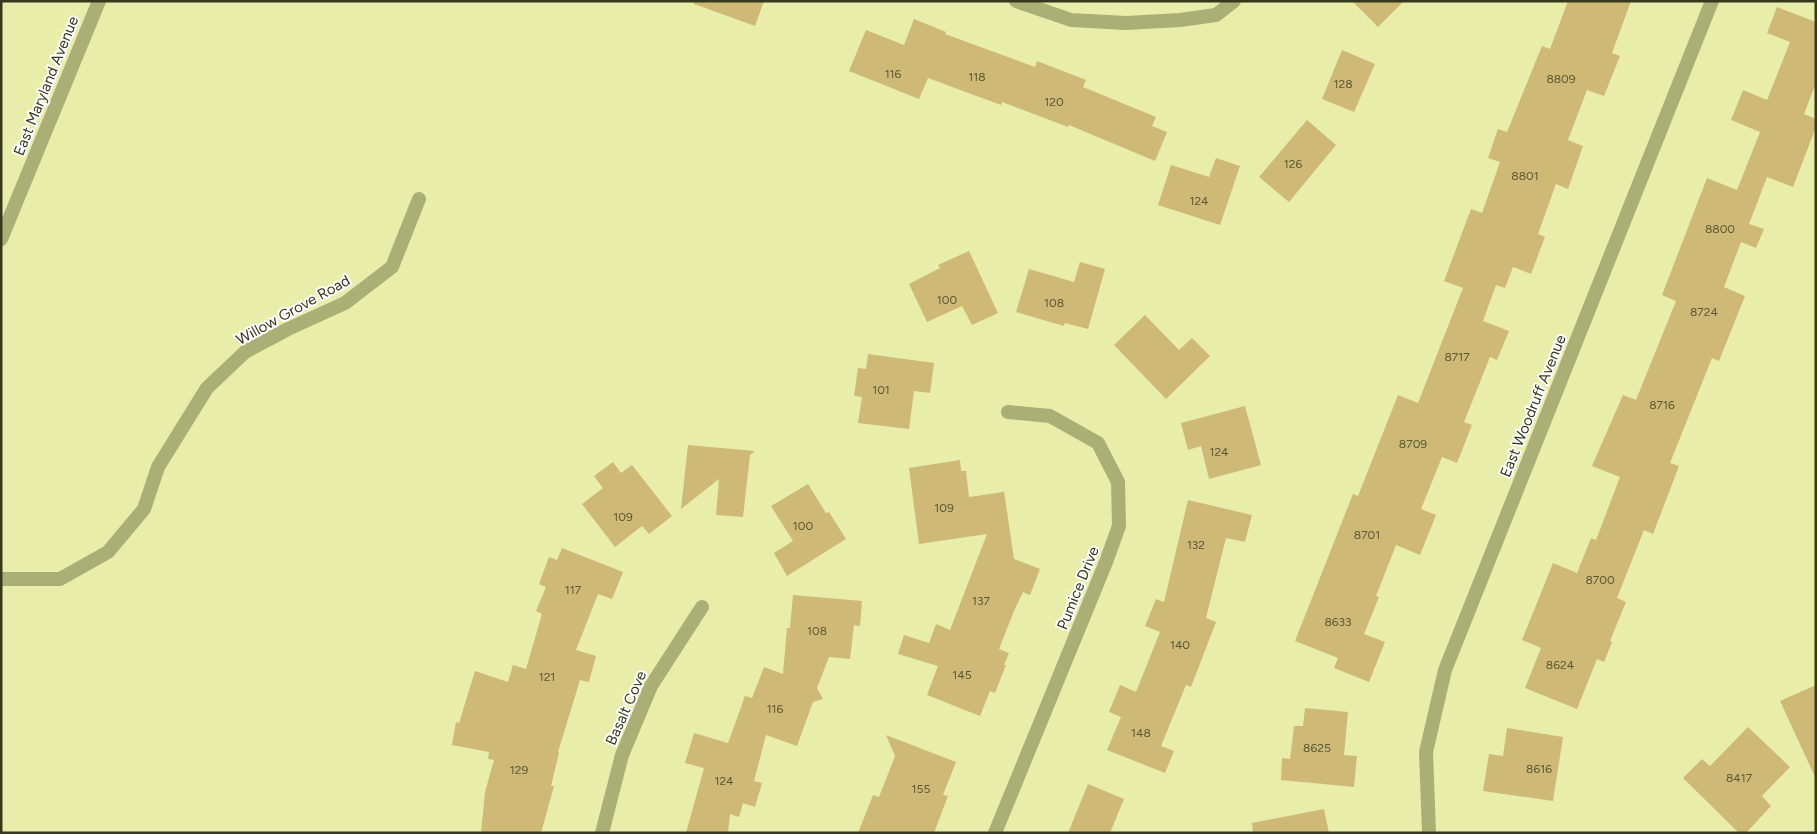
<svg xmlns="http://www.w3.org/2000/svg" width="1817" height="834" font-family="Figtree,sans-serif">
  <rect width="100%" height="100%" fill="#e8eea9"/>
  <path fill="#ceb977" d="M 694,1 L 764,1 L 755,26 L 694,4 Z
    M 1352,1 L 1404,1 L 1378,27 Z
    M 1568,1 L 1631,1 L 1612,53 L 1620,56 L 1604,96 L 1587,90 L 1568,140 L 1583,146 L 1568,189 L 1556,184 L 1538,234 L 1545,237 L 1531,274 L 1513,267 L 1505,288 L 1496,285 L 1483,321 L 1509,331 L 1497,360 L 1490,357 L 1464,422 L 1472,425 L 1457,463 L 1442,457 L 1421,509 L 1436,515 L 1420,555 L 1396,545 L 1376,596 L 1379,597 L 1364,634 L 1385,642 L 1369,682 L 1334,668 L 1338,658 L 1295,641 L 1353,494 L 1358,496 L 1398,395 L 1418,403 L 1463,288 L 1444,281 L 1471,209 L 1482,213 L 1500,162 L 1488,158 L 1498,129 L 1507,132 L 1542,46 L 1550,49 Z
    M 1777,7 L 1816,22 L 1816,83 L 1804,114 L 1816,119 L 1816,127 L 1793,187 L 1767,177 L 1749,224 L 1764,229 L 1756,248 L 1741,242 L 1724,287 L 1745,296 L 1719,361 L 1712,358 L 1670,463 L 1679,466 L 1653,534 L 1644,530 L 1617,598 L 1626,602 L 1610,641 L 1612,642 L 1604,662 L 1597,659 L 1577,709 L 1525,688 L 1541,648 L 1522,640 L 1553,563 L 1577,573 L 1591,538 L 1596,540 L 1620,477 L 1592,466 L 1623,395 L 1636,400 L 1676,301 L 1662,295 L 1707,178 L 1737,190 L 1760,132 L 1731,120 L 1743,90 L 1767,100 L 1790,42 L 1767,33 Z
    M 914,19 L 946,32 L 945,34 L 1035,67 L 1037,61 L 1086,80 L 1083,87 L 1156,117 L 1152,126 L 1167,132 L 1155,161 L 1069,125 L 1068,127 L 1002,102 L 1001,105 L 928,78 L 919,99 L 849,71 L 866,30 L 904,45 Z
    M 1342,50 L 1375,64 L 1354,112 L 1322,99 Z
    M 1307,120 L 1336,145 L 1289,202 L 1259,177 Z
    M 1216,158 L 1240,166 L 1220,225 L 1158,205 L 1171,165 L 1209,177 Z
    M 969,251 L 998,313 L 972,325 L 962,306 L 927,322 L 909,284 L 940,268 L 938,265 Z
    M 1080,262 L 1105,269 L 1088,329 L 1065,323 L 1064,326 L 1016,312 L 1029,269 L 1074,282 Z
    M 1145,315 L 1179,350 L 1192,338 L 1210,356 L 1166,399 L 1114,345 Z
    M 868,354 L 934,363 L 930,393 L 914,391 L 909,429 L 858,423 L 862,397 L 854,396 L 858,368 L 866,369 Z
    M 1245,406 L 1261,465 L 1209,479 L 1201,446 L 1188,450 L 1181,423 Z
    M 688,445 L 755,451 L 750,455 L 743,517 L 716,515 L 719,479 L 681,509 Z
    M 960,460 L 961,471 L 966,471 L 969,497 L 1003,492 L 1004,491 L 1014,559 L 1040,569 L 1030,595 L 1023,592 L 1014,611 L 999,649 L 1009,653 L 1004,665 L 1006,665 L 995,693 L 990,691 L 980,716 L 927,695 L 938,666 L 898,654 L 904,635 L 929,643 L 936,624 L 950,630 L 987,534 L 919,544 L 909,468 Z
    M 613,462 L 621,473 L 632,465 L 672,516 L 649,534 L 642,526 L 615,547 L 582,504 L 603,488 L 594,476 Z
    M 808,484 L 826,513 L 829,512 L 846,539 L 787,576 L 774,553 L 793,541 L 771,506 Z
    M 1188,500 L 1252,515 L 1245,542 L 1226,538 L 1206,618 L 1216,622 L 1191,687 L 1186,685 L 1161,746 L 1174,751 L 1165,773 L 1107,750 L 1121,717 L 1109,712 L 1120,685 L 1136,692 L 1160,632 L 1145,626 L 1156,599 L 1164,602 Z
    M 562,548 L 623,572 L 612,599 L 598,594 L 576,650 L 596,656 L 589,682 L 580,680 L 558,752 L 559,753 L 551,786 L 554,786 L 541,833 L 481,833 L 485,792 L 494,760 L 488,759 L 489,752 L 452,745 L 456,722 L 459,723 L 475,671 L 508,682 L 513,665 L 526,669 L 542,614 L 536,611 L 546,587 L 539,584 L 549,557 L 557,560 Z
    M 793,595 L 862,601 L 860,626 L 854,625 L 850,659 L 829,657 L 817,688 L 823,699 L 813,702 L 797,746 L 766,735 L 754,781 L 762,783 L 755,807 L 743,803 L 739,817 L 730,814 L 728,833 L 686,833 L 704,768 L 685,763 L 694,733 L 728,743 L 745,696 L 752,698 L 764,667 L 783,674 L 787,628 L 790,628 Z
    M 1816,685 L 1816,779 L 1780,701 Z
    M 1305,708 L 1348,712 L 1344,755 L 1357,756 L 1354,787 L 1281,780 L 1282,758 L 1290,759 L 1294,726 L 1303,726 Z
    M 1748,727 L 1790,767 L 1762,796 L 1771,806 L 1746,833 L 1739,833 L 1683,778 L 1702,759 L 1710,766 Z
    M 1507,728 L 1563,737 L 1553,801 L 1483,791 L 1489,754 L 1503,756 Z
    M 886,735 L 956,762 L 943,795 L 948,796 L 934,833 L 858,833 L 873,795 L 879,797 L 895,756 Z
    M 1088,784 L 1124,799 L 1110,833 L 1068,833 Z
    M 1324,809 L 1329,833 L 1253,833 L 1252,823 Z"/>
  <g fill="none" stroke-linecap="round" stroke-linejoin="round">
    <path stroke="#aaaf75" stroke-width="14" d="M 1016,1 L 1071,20 L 1126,23 L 1180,20 L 1216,15 L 1234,1
      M 1,579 L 60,579 L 108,552 L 144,509 L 158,467 L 207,388 L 245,352 L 288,329 L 345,303 L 392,267 L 419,199
      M 602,833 L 622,755 L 651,686 L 702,607
      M 995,833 L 1106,562 L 1119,526 L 1118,482 L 1098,443 L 1050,416 L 1008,412
      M 1429,833 L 1426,752 L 1445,670 L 1712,1"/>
    <path stroke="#aaaf75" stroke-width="14" d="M 1,239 L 99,1"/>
  </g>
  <g text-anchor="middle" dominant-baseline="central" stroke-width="4" stroke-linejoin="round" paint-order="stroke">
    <g font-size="12" fill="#5c5833">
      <text x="893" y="74">116</text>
      <text x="977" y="77">118</text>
      <text x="1561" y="79">8809</text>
      <text x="1343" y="84">128</text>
      <text x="1054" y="102">120</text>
      <text x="1293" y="164">126</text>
      <text x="1525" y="176">8801</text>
      <text x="1199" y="201">124</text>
      <text x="1720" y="229">8800</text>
      <text x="947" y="300">100</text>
      <text x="1054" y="303">108</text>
      <text x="1704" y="312">8724</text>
      <text x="1457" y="357">8717</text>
      <text x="881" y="390">101</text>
      <text x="1662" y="405">8716</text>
      <text x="1413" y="444">8709</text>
      <text x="1219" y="452">124</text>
      <text x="944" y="508">109</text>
      <text x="623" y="517">109</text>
      <text x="803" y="526">100</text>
      <text x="1367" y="535">8701</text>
      <text x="1196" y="545">132</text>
      <text x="1600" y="580">8700</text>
      <text x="573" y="590">117</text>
      <text x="981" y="601">137</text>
      <text x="1338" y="622">8633</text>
      <text x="817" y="631">108</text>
      <text x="1180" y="645">140</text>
      <text x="1560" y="665">8624</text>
      <text x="962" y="675">145</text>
      <text x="547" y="677">121</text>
      <text x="775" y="709">116</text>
      <text x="1141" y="733">148</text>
      <text x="1317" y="748">8625</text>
      <text x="1539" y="769">8616</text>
      <text x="519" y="770">129</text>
      <text x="1739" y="778">8417</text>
      <text x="724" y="781">124</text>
      <text x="921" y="789">155</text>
    </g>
    <g font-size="15" fill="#36381c" stroke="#fff">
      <text transform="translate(46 86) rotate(-68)">East Maryland Avenue</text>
      <text transform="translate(293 310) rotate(-29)">Willow Grove Road</text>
      <text transform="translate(1533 406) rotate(-68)">East Woodruff Avenue</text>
      <text transform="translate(1078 588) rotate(-68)">Pumice Drive</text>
      <text transform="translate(626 708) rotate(-66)">Basalt Cove</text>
    </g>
  </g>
  <rect width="1817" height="834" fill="none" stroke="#36381c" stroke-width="5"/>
</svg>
